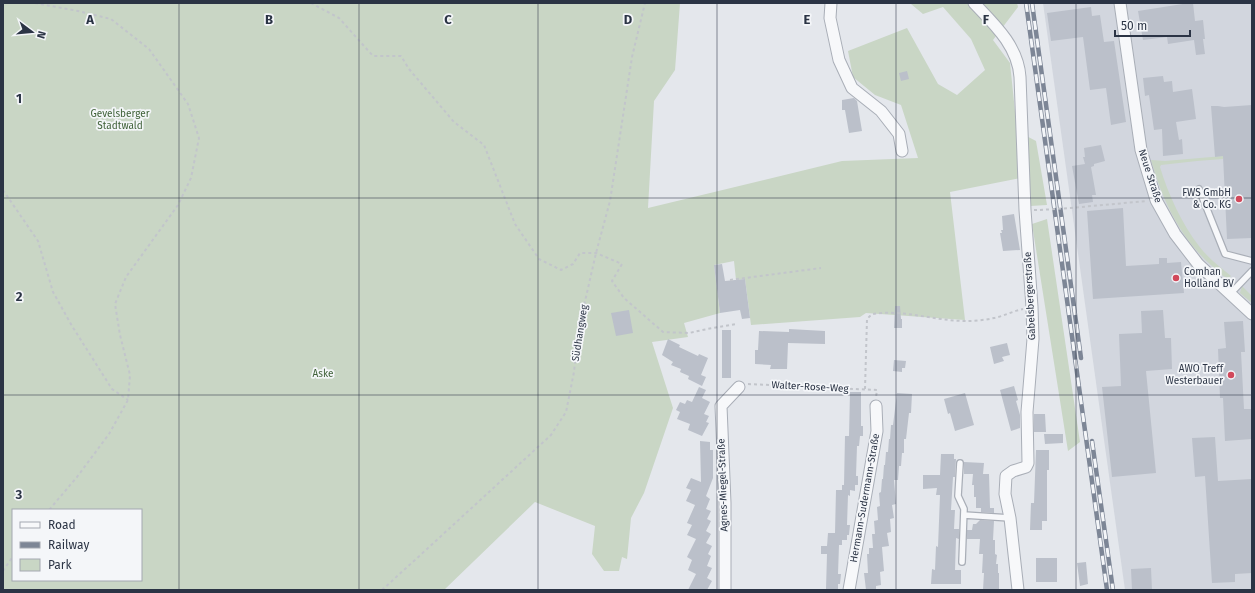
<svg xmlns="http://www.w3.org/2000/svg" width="1255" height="593" font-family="'Fira Sans',sans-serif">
  <rect width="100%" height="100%" fill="#e4e7ec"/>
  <path fill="#d2d6de" d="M 1043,3 L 1252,3 L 1252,590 L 1125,590 Z"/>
  <path fill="#c9d6c5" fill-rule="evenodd" d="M 3,3 L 680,3 L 675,70 L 654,101 L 648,208 L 842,161 L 918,158 L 901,105 L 875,95 L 853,77 L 848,51 L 907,28 L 938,84 L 957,95 L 985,70 L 971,39 L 943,7 L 923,14 L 911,4 L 1017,3 L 1018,7 L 993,40 L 1010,63 L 1017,131 L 1036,141 L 1047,205 L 1030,206 L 1026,177 L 950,192 L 965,320 L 866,313 L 860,317 L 751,325 L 745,279 L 736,280 L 734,261 L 714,265 L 720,313 L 684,323 L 688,337 L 652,342 L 673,408 L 644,493 L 631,518 L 627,559 L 622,557 L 619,571 L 604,571 L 592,554 L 595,526 L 535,502 L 444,590 L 3,590 ZM 13,510 L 141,510 L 141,580 L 13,580 Z
    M 1223,156 L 1223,159 L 1197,161 L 1161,165 L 1160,167 C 1168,194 1182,224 1199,246 C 1208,258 1220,267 1231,276 L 1229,278 C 1222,277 1217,271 1212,266 C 1181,239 1162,200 1151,160 L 1165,161 Z
    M 1047,219 L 1080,442 L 1068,451 L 1032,224 Z
    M 1242,286 L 1252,296 L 1252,303 L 1240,293 Z"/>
  <path fill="#bbc0ca" d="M 1189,3 L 1193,3 L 1195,21 L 1203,20 L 1205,39 L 1203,39 L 1205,54 L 1196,55 L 1194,40 L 1168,44 L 1167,37 L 1143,40 L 1138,11 Z
    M 1091,7 L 1092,16 L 1100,15 L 1104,42 L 1114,41 L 1126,122 L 1111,125 L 1106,88 L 1090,90 L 1083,37 L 1051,41 L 1047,13 Z
    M 907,71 L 909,79 L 901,81 L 899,73 Z
    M 1163,76 L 1164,82 L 1172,81 L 1173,92 L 1192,89 L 1196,119 L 1176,122 L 1179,140 L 1182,139 L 1183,154 L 1163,156 L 1162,129 L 1154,130 L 1149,95 L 1145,96 L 1143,78 Z
    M 854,98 L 857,101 L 862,131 L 849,133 L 845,110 L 842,110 L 842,100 Z
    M 1252,105 L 1252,238 L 1227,239 L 1223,156 L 1215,157 L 1211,106 L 1218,106 L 1224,107 Z
    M 1101,145 L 1105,161 L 1094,164 L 1094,166 L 1091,167 L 1096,195 L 1092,195 L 1093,202 L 1079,204 L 1072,166 L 1085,164 L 1083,157 L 1085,157 L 1084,148 Z
    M 1123,208 L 1126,266 L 1159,264 L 1159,258 L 1167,258 L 1167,263 L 1181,262 L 1184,293 L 1093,299 L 1087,211 Z
    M 1014,214 L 1020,250 L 1003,251 L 1000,233 L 1002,233 L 1001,230 L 1003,230 L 1002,216 Z
    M 722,264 L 725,281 L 745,279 L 750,318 L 742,319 L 740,310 L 720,313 L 714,265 Z
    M 895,306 L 900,306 L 901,319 L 902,319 L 902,328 L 894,328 Z
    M 629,310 L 633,333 L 616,336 L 611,313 Z
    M 1163,310 L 1165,338 L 1171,338 L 1172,369 L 1146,371 L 1156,473 L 1112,477 L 1102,387 L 1121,386 L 1119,334 L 1142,333 L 1141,311 Z
    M 1243,321 L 1245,352 L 1241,352 L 1244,409 L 1252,409 L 1252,439 L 1225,441 L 1223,398 L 1220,398 L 1218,349 L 1226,348 L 1224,322 Z
    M 789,329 L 825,331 L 825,344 L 788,343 L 787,369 L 770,369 L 771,365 L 755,364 L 755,350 L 758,350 L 759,331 L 789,332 Z
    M 722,330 L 731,330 L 731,378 L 722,378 Z
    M 668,339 L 680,345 L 679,347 L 698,356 L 699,354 L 708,358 L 701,375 L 706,377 L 702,386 L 688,379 L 689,376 L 680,372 L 681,369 L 671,365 L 673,362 L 662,355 Z
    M 1007,343 L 1010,355 L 1002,357 L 1004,361 L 994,364 L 990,347 Z
    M 894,360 L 906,361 L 905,368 L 902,368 L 902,372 L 893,371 Z
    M 1014,386 L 1018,400 L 1016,401 L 1020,415 L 1020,428 L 1011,431 L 1000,390 Z
    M 699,387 L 706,390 L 702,398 L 710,402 L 704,414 L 709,416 L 706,422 L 709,423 L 702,436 L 688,430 L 690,424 L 677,419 L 680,412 L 676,410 L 680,402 L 685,404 L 687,400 L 692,402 Z
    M 850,392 L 861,392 L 861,426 L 863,426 L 863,436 L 860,436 L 859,446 L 857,446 L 856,476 L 858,476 L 858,485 L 855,485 L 855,491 L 850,490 L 850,496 L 848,495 L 847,525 L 850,525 L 849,535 L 847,535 L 847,540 L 842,540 L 842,545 L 839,545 L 838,574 L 841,574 L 840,584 L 838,584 L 838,589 L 826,589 L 827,554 L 821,554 L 821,546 L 827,546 L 828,533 L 835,533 L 836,490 L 842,490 L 842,485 L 844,485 L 845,436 L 849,436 Z
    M 897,393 L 912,394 L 911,413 L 909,413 L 906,439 L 904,439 L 904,453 L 902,453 L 901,466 L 899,466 L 898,480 L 894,480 L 896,504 L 892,505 L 894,518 L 890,519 L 891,532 L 887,533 L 889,546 L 882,547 L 884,571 L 880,572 L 881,585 L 876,586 L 876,590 L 866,590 L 864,573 L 868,573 L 867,554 L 869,554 L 869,548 L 873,548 L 872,534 L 875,534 L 874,521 L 878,520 L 877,507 L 880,506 L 879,493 L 881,492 L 882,479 L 883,479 L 884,465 L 885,465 L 886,452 L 888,452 L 889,439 L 890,439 L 891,425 L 893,425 Z
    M 965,393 L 974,425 L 955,431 L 950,413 L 948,414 L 944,399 Z
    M 1034,414 L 1045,414 L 1046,432 L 1034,432 Z
    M 1044,434 L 1063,434 L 1063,443 L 1045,444 Z
    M 1215,437 L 1218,481 L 1252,479 L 1252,573 L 1235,574 L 1235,582 L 1212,583 L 1205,476 L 1195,477 L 1192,438 Z
    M 700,441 L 710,442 L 710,450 L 713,450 L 713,478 L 706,496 L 710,499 L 706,509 L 711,511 L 707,519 L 711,521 L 706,531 L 711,534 L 706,543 L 712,546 L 708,554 L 711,556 L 707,566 L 712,568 L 707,578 L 712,581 L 707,590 L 688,590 L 696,574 L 688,570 L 692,560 L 687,557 L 696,539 L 687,535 L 692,525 L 687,523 L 695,505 L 686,501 L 691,490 L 686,488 L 691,478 L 701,482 Z
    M 1036,450 L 1049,450 L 1049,470 L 1047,470 L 1047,521 L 1042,521 L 1042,530 L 1030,530 L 1031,503 L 1034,503 Z
    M 941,454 L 954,454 L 954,459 L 956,459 L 955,477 L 953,477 L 951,510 L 955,510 L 954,529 L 959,529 L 959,539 L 956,538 L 955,570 L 961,570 L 961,584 L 931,584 L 932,569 L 935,570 L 936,546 L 938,547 L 940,495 L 936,495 L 937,488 L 923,489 L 923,475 L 940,475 Z
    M 964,462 L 984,463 L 983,474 L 989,474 L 990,508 L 994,508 L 994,513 L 981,512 L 981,508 L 976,508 L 976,497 L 974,497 L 974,485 L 972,485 L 973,474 L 964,474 Z
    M 980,520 L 994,521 L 993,540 L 995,540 L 995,554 L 997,555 L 996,564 L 998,564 L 998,573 L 999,573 L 999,590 L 983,590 L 984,573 L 982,573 L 983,554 L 979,554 L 980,539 L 967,539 L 967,530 L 972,530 L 973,524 L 976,524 Z
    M 1036,558 L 1057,558 L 1057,582 L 1036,582 Z
    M 1086,562 L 1088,584 L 1080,586 L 1077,563 Z
    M 1151,568 L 1152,590 L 1132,590 L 1131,569 Z"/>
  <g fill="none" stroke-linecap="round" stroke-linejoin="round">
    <defs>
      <path id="lane" d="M 1199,189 L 1225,254 L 1252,261
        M 1230,294 L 1252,271
        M 960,463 L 958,496 L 964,509 L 962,562
        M 964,515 L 1010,518"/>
      <path id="street" d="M 831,3 L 830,18 L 839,60 L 852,88 L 881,111 L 899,134 L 902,151
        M 974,3 C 994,24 1018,46 1020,77 L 1025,210 L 1032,307 L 1033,339 L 1027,412 L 1028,463 L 1026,467 L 1013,471 L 1006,476 L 1005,494 L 1010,518 L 1018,590
        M 1120,3 L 1141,150 L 1156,200 L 1175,234 L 1198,264 L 1252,314
        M 725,590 L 725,503 L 721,406 L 739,387
        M 849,590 L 877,431 L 876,406"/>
    </defs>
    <use href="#lane" stroke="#a9aeb7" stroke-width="8"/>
    <use href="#street" stroke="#a9aeb7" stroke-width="13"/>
    <path stroke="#c2c5cb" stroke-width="2" stroke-dasharray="3 3" stroke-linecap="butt" d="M 35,3 L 78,11 L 111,19 L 149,49 L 188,104 L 199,138 L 191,178 L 178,205 L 126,277 L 115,304 L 120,335 L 130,375 L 128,400 L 109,434 L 77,477 L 49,510
      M 311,3 L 339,18 L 373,56 L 401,56 L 409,69 L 454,122 L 484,145 L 515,224 L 539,259 L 561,270 L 573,264 L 580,253 L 596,253 L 622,264 L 612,281 L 624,298 L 663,332 L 689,333 L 712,328 L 737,324
      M 3,190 L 38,241 L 53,292 L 72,326 L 112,389 L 128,400
      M 1070,208 L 1147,201
      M 1034,210 L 1040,210
      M 730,280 L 821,268
      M 748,384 L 877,390 L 876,397
      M 865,389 L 867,319 L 870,316 L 873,314 C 904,309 934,321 966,321 C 975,321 985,320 994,318 C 1004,316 1013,311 1023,309
      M 3,571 L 13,556
      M 382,590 L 427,549 L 551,435 L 566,412 L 574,372 L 578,332 L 596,253 L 610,201 L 632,57 L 645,3"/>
    <use href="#lane" stroke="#f7f8fa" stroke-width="5.5"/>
    <use href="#street" stroke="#f7f8fa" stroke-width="11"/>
    <defs>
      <path id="rail" d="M 1026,3 L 1107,590
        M 1032,3 L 1081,358
        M 1092,441 L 1113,590"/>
    </defs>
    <use href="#rail" stroke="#7d8696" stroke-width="4.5"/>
    <use href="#rail" stroke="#f4f6f9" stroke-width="3" stroke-dasharray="9" stroke-linecap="butt"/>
    <path stroke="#c2c5cb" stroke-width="2" stroke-dasharray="3 3" stroke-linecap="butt" d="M 1040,210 L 1070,208"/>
  </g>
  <path fill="none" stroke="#2b3445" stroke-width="1" stroke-opacity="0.55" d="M 179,3 L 179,590M 359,3 L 359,590M 538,3 L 538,590M 717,3 L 717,590M 896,3 L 896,590M 1076,3 L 1076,590M 3,198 L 1252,198M 3,395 L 1252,395"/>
  <g fill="#d1495b" stroke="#f4f6f9" stroke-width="1.5">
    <circle cx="1239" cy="199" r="4"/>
    <circle cx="1176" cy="278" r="4"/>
    <circle cx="1231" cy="375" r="4"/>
  </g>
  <g text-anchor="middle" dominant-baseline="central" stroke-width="3.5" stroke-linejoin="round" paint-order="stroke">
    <g font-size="10" fill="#3f6138" stroke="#f4f6f9">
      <text x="120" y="114">Gevelsberger<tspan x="120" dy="12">Stadtwald</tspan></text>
      <text x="323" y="374">Aske</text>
    </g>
    <g font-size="10" fill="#2b3445" stroke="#f4f6f9">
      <text transform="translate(1150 176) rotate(72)">Neue Straße</text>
      <text transform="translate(1030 296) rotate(-93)">Gabelsbergerstraße</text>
      <text transform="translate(580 333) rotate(-81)">Südhangweg</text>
      <text transform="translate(810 387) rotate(3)">Walter-Rose-Weg</text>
      <text transform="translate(723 485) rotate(-92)">Agnes-Miegel-Straße</text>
      <text transform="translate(865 498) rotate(-80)">Hermann-Sudermann-Straße</text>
    </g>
    <g font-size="10" fill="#2b3445" stroke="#f4f6f9" text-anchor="end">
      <text x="1231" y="193">FWS GmbH<tspan x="1231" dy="12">&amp; Co. KG</tspan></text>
      <text x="1184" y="272" text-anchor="start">Comhan<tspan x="1184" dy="12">Holland BV</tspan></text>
      <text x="1223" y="369">AWO Treff<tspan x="1223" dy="12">Westerbauer</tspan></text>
    </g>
  </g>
  <g font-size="13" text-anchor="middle" font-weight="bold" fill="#2b3445" stroke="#f4f6f9" stroke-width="3.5" stroke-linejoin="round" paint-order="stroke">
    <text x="90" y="24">A</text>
    <text x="269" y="24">B</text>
    <text x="448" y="24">C</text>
    <text x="628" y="24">D</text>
    <text x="807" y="24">E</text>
    <text x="986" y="24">F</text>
    <text x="19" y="103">1</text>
    <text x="19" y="301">2</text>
    <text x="19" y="499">3</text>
  </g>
  <rect width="1255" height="593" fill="none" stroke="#2b3445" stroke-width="8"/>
  <rect x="12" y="509" width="130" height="72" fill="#f4f6f9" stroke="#a4a8b1"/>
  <rect x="20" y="522" width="20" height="6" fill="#f7f8fa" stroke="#a4a8b1"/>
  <text x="48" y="529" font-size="12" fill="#2b3445">Road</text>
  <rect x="20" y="542" width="20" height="6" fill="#7d8696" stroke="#a4a8b1"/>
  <text x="48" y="549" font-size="12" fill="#2b3445">Railway</text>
  <rect x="20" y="559" width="20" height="12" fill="#c9d6c5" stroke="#a4a8b1"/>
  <text x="48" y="569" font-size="12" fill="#2b3445">Park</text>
  <g transform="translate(32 32) rotate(106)" stroke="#f4f6f9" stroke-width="3" paint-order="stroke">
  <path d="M0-3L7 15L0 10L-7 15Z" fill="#2b3445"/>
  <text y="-6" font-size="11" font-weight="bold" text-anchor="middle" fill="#2b3445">N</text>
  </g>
  <path d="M1115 30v6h75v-6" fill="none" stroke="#2b3445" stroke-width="2"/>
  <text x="1121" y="30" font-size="12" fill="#2b3445" stroke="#f4f6f9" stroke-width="3" paint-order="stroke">50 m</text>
</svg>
